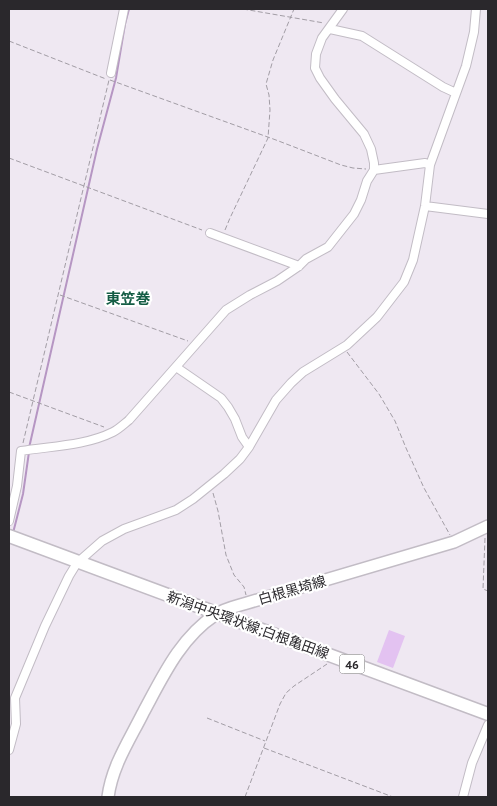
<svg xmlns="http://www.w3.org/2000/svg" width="497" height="806" font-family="'PT Sans','Noto Sans JP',sans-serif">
  <rect width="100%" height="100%" fill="#efe8f2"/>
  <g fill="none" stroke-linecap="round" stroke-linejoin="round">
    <path stroke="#b696c3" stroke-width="2" d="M 29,448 L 97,149 L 116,78 L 125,24 L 129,9
      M 13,533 L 23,494 L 29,452"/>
  </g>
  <path fill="#e3c2f1" d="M 389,630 L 405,636 L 393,668 L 377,662 Z"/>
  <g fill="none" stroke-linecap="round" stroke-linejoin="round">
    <defs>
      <path id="minor" d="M 330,29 L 362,36 L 443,87 L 456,93
        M 111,73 L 124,9
        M 374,170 L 425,163 L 430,165
        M 425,206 L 488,214
        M 210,233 L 299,266
        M 176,367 L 221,398 L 228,407 L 235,419 L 242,437 L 249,447
        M 9,521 L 17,486 L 21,451 C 51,446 85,446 113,432 C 119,429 124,424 129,420 L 226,310 L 250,295 L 277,281 L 299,266 L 306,259 L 328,247 L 354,214 L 361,200 L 367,181 L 374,170 L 374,163 L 371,149 L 364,134 L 335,99 L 320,78 L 315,68 L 316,54 L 322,38 L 343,9
        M 9,750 L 16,724 L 15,698 L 45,626 L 69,576 L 77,563 L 102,541 L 124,529 L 176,510 L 193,499 L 224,474 L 240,459 L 249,447 L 276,400 L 291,383 L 303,372 L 347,345 L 377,317 L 404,282 L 413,260 L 425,206 L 430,165 L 466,66 L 474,32 L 476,9
        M 463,797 L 472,763 L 488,725"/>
      <path id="secondary" d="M 108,797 C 112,766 129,741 143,713 C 162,678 180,638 215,615 C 223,609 237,606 247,603 L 454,542 L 488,526"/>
      <path id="primary" d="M 9,536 L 488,714"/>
    </defs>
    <use href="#minor" stroke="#c2bcc5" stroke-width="10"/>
    <use href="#secondary" stroke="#c2bcc5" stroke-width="14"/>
    <use href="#primary" stroke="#c2bcc5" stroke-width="15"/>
    <path stroke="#a29da5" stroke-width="1" stroke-dasharray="5 2.5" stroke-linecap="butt" d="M 243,9 L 324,23
      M 9,41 L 106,79
      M 110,80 L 276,140 L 341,165 L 353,168 L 366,169
      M 9,158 L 202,230
      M 225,230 L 230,218 L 268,138 L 270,110 L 269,95 L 266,84 L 273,60 L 294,9
      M 60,295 L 188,341
      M 347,352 L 379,394 L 395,421 L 406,448 L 424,488 L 450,535
      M 9,392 L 104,427
      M 23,443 L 109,80
      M 213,493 L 218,511 L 226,555 L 234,575 L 244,587 L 246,595
      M 485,538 L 483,589 L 488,591
      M 207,718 L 265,741
      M 264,748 L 393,797
      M 245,797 L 280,704 L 286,693 L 294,686 L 327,664"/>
    <use href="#minor" stroke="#fff" stroke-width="8"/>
    <use href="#secondary" stroke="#fff" stroke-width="11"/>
    <use href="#primary" stroke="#fff" stroke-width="12"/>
  </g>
  <g text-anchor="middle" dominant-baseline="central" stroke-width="4.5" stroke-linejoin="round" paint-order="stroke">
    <rect fill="#fff" stroke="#6a686b" stroke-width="1" x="339.5" y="654.5" width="25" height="19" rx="4"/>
    <g font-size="12" font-weight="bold" fill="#2a282c">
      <text x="352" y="664">46</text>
    </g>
    <g font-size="14" fill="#2a282c" stroke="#fff">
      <text transform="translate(292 590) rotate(-16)">白根黒埼線</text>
      <text transform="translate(248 625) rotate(20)">新潟中央環状線;白根亀田線</text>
    </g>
    <g font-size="15" font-weight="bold" fill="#155d45" stroke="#fff">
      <text x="128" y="298">東笠巻</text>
    </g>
  </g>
  <rect width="497" height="806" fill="none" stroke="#2a282c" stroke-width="20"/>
</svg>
